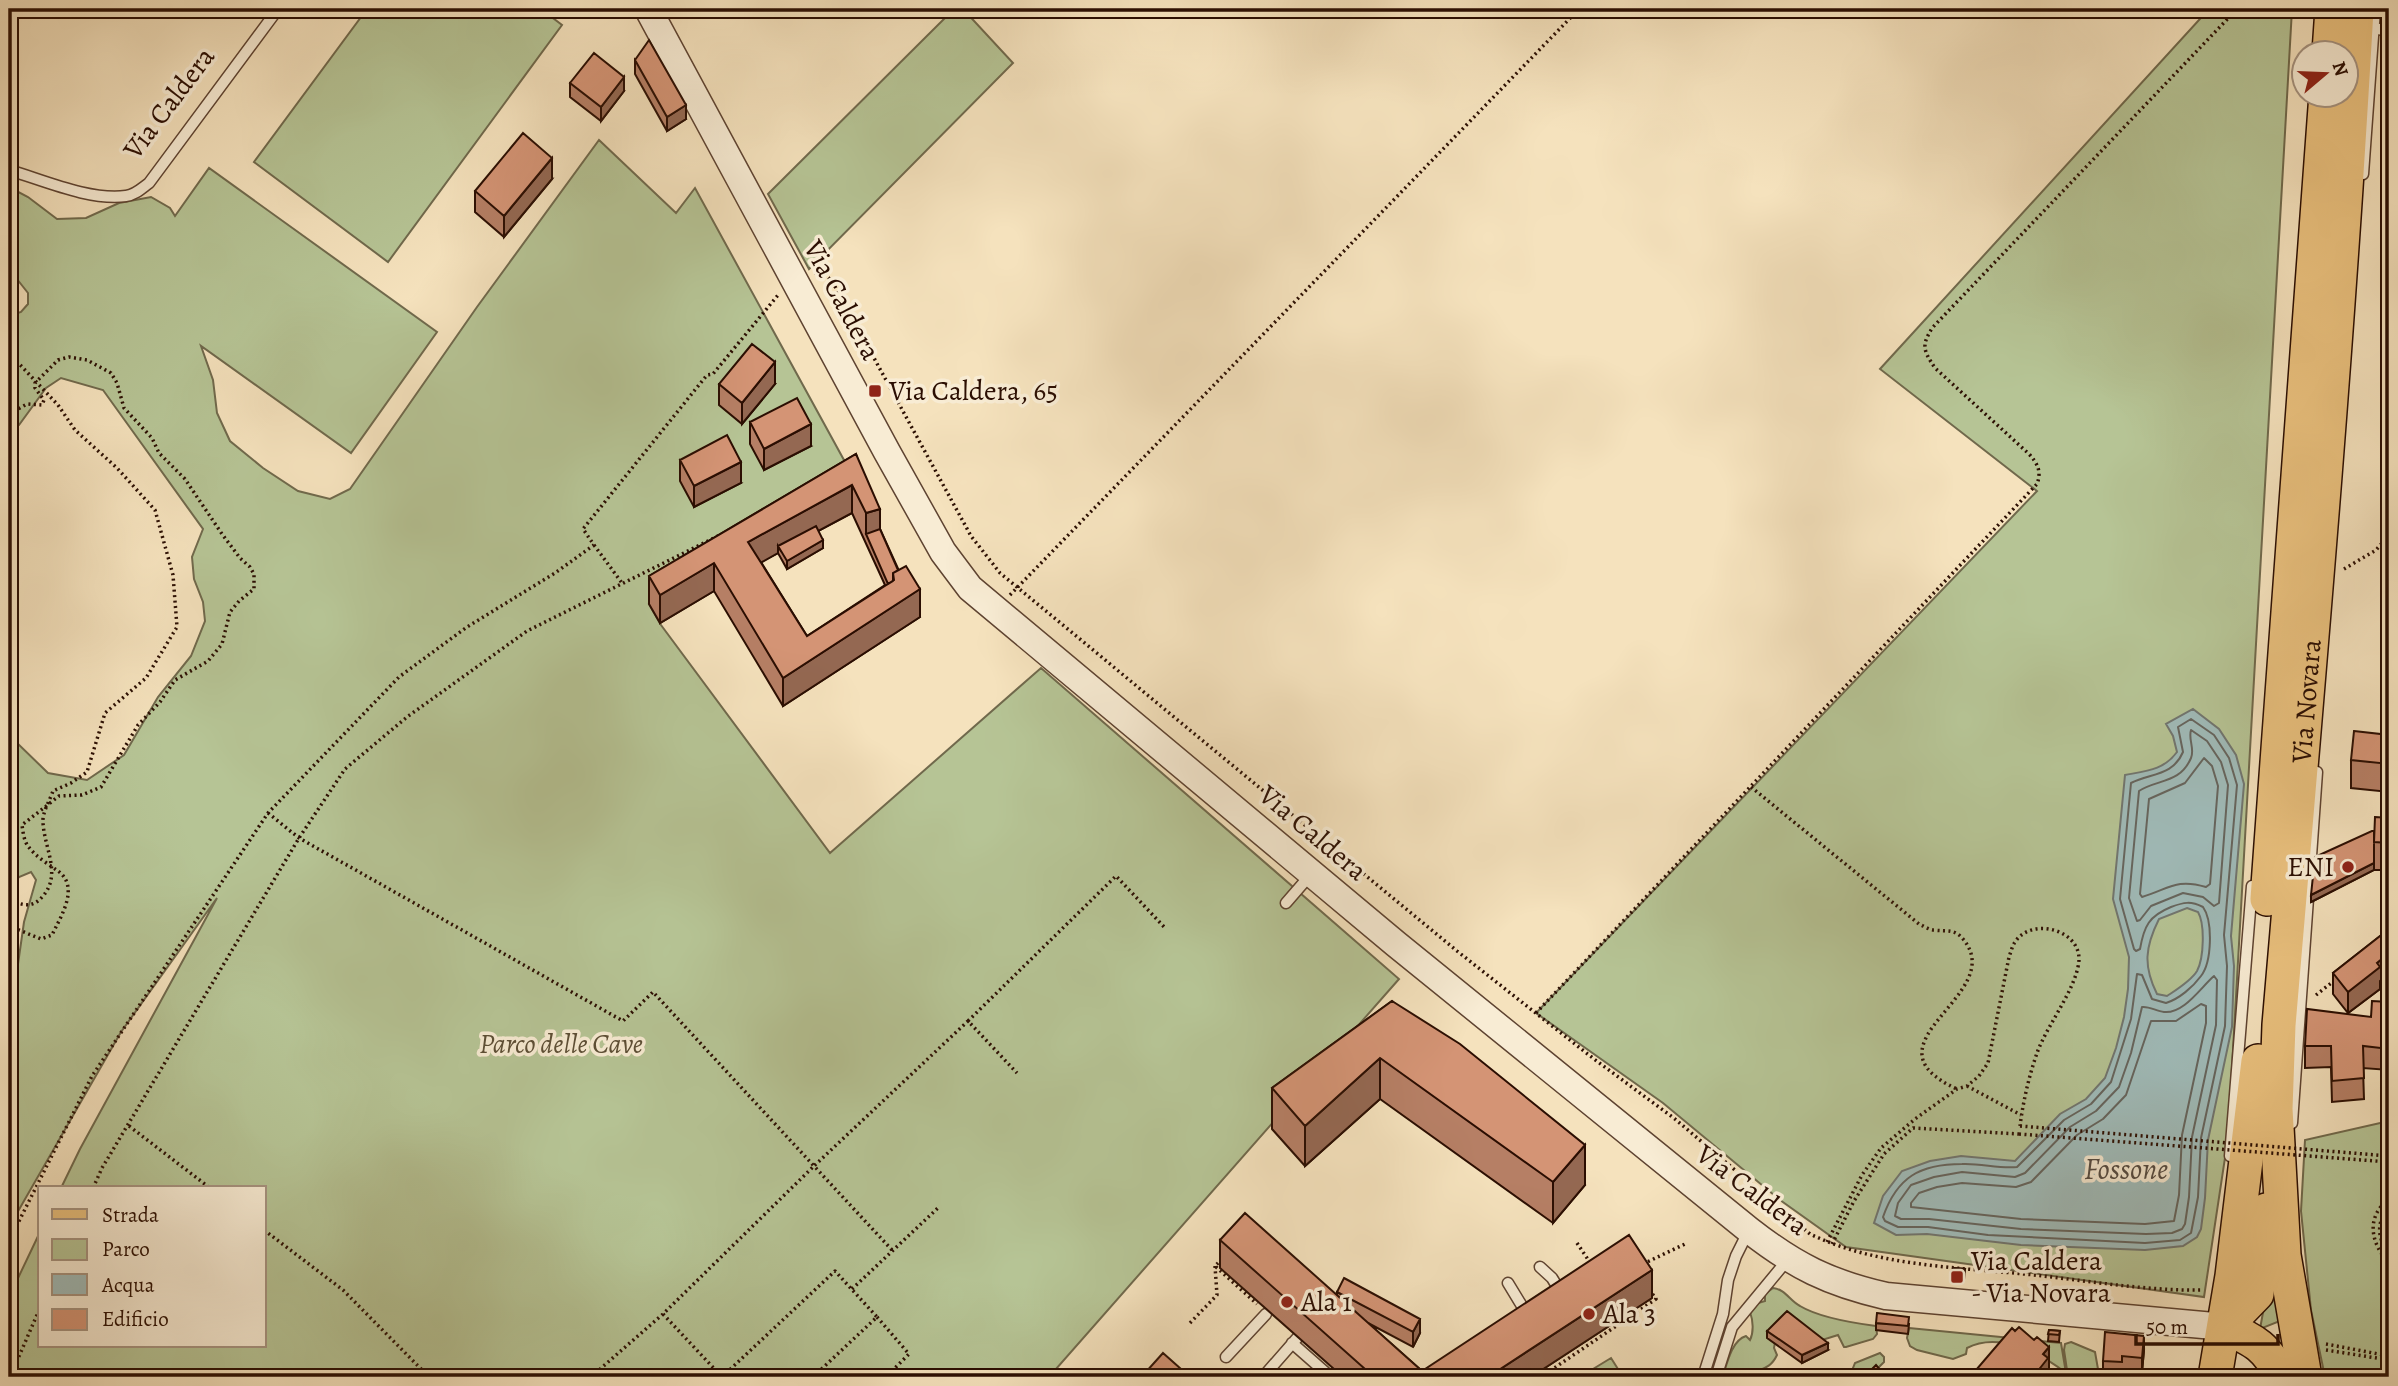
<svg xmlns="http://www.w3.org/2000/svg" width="2398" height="1386" font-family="Alegreya,serif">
  <rect width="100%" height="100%" fill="#f5e2bd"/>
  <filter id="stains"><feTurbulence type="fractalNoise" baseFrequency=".00286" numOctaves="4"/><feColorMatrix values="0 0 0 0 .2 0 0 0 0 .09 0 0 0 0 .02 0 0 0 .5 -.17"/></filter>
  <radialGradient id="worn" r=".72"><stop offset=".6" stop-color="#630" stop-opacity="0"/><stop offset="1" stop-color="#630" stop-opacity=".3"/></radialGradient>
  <path fill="#b6c495" stroke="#70694c" stroke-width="2" d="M 367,9 L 541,9 L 562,25 L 388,262 L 254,162 Z
    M 954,9 L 963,9 L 1013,63 L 809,269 L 768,194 Z
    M 2209,9 L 2292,9 L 2228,1138 L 2204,1297 L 1846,1247 L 1780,1200 L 1663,1103 L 1536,1013 L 2037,491 L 1880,369 Z
    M 599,140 L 676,213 L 695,188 L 856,482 L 649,604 L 661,625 L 830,853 L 1041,668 L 1399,979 L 1049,1377 L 9,1377 L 9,1297 L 40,1232 L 40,1346 L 264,1346 L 264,1188 L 61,1188 L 80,1149 L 217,898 L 121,1032 L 9,1227 L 9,979 L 17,971 L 24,922 L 36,880 L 31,872 L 19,877 L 9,888 L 9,728 L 15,741 L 48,773 L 87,780 L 124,755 L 158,697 L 191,656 L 205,621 L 203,602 L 194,579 L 192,557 L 203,529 L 103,390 L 61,378 L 46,388 L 19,425 L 9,430 L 9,316 L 21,312 L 28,304 L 28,293 L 9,269 L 9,187 L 28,197 L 57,219 L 86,218 L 119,203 L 151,197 L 170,208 L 175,216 L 209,168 L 437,332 L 351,453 L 201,346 L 213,380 L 217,413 L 230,441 L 263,468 L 298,491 L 330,499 L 350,489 L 477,307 Z
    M 2389,1121 L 2389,1377 L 2325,1377 L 2311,1310 L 2301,1211 L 2305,1140 Z
    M 2270,1274 L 2285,1319 L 2260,1329 Z
    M 1773,1288 C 1785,1289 1790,1301 1800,1306 C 1820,1318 1853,1323 1876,1326 L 1877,1334 L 1873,1339 L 1846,1347 L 1844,1347 L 1838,1335 L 1819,1341 L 1776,1337 L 1774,1348 L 1777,1355 C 1769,1372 1758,1367 1748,1377 L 1725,1377 L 1723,1376 C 1727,1363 1732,1340 1746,1336 L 1750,1340 C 1754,1332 1753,1320 1750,1312 L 1755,1304 L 1765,1301 L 1765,1294 Z
    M 1909,1328 L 2061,1343 L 2066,1373 C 2040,1353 1999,1331 1967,1348 L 1966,1354 L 1953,1359 L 1917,1350 L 1910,1346 L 1907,1338 Z
    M 2071,1342 L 2095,1352 L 2098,1369 L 2095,1377 L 2068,1377 L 2064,1350 L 2065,1344 Z
    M 1880,1353 L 1884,1357 L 1884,1362 L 1869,1377 L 1828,1377 L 1834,1375 L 1846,1377 L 1851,1373 L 1855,1363 Z
    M 1611,1358 L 1623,1377 L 1580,1377 Z"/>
  <path fill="#a0bcba" stroke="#717670" stroke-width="2" fill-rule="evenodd" d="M 2193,709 L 2219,729 L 2236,755 L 2244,784 L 2231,936 L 2234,966 L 2232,1027 L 2208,1140 L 2205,1198 L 2201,1229 L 2197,1237 L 2183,1246 L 2145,1250 L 2021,1245 L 1927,1234 L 1896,1235 L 1874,1223 L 1883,1196 L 1902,1171 L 1930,1161 L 1961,1156 L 2015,1161 L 2060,1114 L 2086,1099 L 2105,1078 L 2116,1048 L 2124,1017 L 2128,989 L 2129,957 L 2113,899 L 2125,775 C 2146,771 2164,770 2177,752 L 2173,736 L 2166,724 ZM 2187,908 L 2198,912 C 2205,924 2204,958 2197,971 C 2191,981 2176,990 2167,996 L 2157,994 C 2143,966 2145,947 2159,919 Z"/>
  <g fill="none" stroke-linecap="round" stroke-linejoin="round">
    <path stroke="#66655e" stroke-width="2" d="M 2191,719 L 2214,735 L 2229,758 L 2237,785 L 2224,935 L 2227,966 L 2225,1026 L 2201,1138 L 2198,1197 L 2191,1233 L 2180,1240 L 2145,1243 L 1988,1235 L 1928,1227 L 1898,1227 L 1885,1221 L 1883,1217 C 1897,1177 1920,1164 1962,1164 C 1981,1163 1999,1169 2017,1167 L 2064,1120 L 2091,1104 L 2111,1082 L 2131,1019 L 2137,974 L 2142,975 L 2152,999 L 2166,1003 C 2179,999 2193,987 2201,976 C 2212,962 2213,921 2203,907 C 2191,901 2184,902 2171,907 C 2149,916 2144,926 2140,949 L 2136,951 L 2134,949 L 2120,899 L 2131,783 C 2151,773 2173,776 2183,752 L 2178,727 Z
      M 2191,730 L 2207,741 L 2221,762 L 2228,785 L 2219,903 L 2214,906 L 2203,897 L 2183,893 L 2151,906 L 2140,920 L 2137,921 L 2129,898 L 2139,791 C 2157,779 2180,784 2191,758 C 2195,749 2188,739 2191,730 Z
      M 2204,758 L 2212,766 L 2218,786 L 2210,884 L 2206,887 C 2176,878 2169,889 2142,897 L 2140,894 L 2149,799 L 2185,783 Z
      M 2214,976 L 2217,980 L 2216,1025 L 2192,1137 L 2189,1197 L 2185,1224 L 2182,1229 L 2172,1233 L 2146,1234 L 2021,1229 L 1929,1219 L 1901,1219 L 1895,1216 L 1898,1203 L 1911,1185 L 1934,1177 L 1962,1172 L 2015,1177 L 2025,1173 L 2070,1127 L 2096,1111 L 2119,1087 L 2131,1053 L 2142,1007 C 2149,1006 2156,1011 2164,1012 C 2184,1014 2201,987 2214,976 Z
      M 2201,1004 L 2206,1006 L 2206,1023 L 2182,1135 L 2179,1195 L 2174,1221 L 2145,1224 L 2021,1219 L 1911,1207 L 1911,1203 L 1919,1193 L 1937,1187 L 1962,1183 L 2016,1187 L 2031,1182 L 2077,1135 L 2103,1119 L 2126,1095 L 2151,1021 L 2176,1021 Z"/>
    <defs>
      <path id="service" d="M 2368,27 L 2389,31
        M 9,170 C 43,180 90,201 126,196 C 135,195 142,188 149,183 L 278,9
        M 2363,174 L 2375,9
        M 1286,903 L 1312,873
        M 2292,1123 L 2317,772
        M 2230,1156 L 2252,886
        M 1540,1267 L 1552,1278 L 1563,1296
        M 1508,1283 L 1528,1316
        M 1292,1343 L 1325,1372
        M 1226,1357 L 1266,1314
        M 1263,1377 L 1298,1337
        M 1703,1377 L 1723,1314 L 1728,1280 L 1736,1256 L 1749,1230
        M 1712,1377 L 1718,1371 L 1732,1327 L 1789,1258"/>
      <path id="tertiary" d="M 648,9 L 887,452 L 943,552 L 970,588 L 1396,944 L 1749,1230 C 1795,1266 1829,1283 1886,1296 L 2225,1327"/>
      <g id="primary">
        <path d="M 2329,52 L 2332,9"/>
        <path d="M 2267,899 L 2326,94"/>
        <path d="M 2225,1327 L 2257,1294 L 2266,1210"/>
        <path d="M 2225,1327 C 2257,1342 2265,1346 2283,1377"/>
        <path d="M 2215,1377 L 2232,1276 L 2258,1061"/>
        <path id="s1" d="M 2305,1377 L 2284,1255 L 2276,1109 L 2279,1025 C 2308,686 2338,348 2357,9"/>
      </g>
    </defs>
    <use href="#service" stroke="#5e4331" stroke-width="13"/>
    <use href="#tertiary" stroke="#5e4331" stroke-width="29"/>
    <use href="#primary" stroke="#2b0e02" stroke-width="36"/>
    <path stroke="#2b0e02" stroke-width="3.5" stroke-dasharray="2 3.5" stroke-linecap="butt" d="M 814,273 L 822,272 L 832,281 L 971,536 L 1000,573 L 1457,951 L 1594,1059 L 1675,1119 L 1810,1234 C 1879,1267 1958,1267 2034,1275 C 2089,1281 2147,1291 2203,1290
      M 9,353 L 58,405 L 75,430 L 117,468 L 155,510 L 173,575 L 177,627 L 146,678 L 105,713 L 87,772 L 71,783 L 53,791 C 50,800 42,813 43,822 C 44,848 62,874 43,896 C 32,909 23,905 9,900
      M 9,414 L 27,404 L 42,405 L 44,400 L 35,388 L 35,383 L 58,360 L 69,357 L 87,360 L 111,373 L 117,383 L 124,408 L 152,438 L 159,453 L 185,479 L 222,534 L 240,558 L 250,567 L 254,574 L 254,589 L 239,601 L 230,612 L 222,644 L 208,661 L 175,680 L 160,702 L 138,725 L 101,787 L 82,795 L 59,796 L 22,825 C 23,832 24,841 28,846 C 35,856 48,864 58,871 C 80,887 61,916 52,935 L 41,939 L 9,926
      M 594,545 L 622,583
      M 2344,569 L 2376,550 L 2389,535
      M 1010,595 L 1579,9
      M 1751,787 L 1919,924 C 1924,926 1929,930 1934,930 C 1946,932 1954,928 1963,939 C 2010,995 1856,1043 1957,1089
      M 268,813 L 299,838 L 623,1021 L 653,992 L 814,1166 L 663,1314 L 591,1377
      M 2316,995 L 2335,980
      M 1536,1013 L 2037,484 C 2042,471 2037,463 2029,454 L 1935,368 C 1923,350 1921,345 1933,327 L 2237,9
      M 968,1021 L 1116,876 L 1166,929
      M 1967,1086 L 2021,1115
      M 129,1126 L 210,1188
      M 93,1188 L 102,1168 L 299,838 L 345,769 L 407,717 L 527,631 L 722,534
      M 2389,1199 C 2365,1217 2371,1244 2389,1263
      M 2389,1208 C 2376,1221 2377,1240 2389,1252
      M 264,1230 L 343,1290 L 429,1377
      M 9,1241 L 92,1076 L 268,813 L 399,677 L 467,627 L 555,573 L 594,545 L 583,529 L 707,375 L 713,374 L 778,295
      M 1827,1242 L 1862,1175 L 1881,1148 L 1915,1119 L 1957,1089 L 1967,1086 L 1979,1076 L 1988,1063 L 2009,957 C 2011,952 2012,946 2015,942 C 2031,917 2080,929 2079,960 C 2077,988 2047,1025 2037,1053 C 2029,1076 2023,1102 2020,1126
      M 1577,1243 L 1591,1264
      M 1832,1244 L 1854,1201 L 1884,1154 L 1913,1128 L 2019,1134
      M 892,1250 L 814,1166 L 968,1021 L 1017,1073
      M 1222,1259 L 1215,1266 L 1257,1304
      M 1643,1264 L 1685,1244
      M 852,1289 L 940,1206
      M 663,1314 L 722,1377
      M 877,1317 L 909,1354 L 886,1377
      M 1190,1323 L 1217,1295 L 1215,1266
      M 2326,1344 L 2389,1356
      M 2326,1350 L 2389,1360
      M 10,1377 L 40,1308
      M 722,1377 L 835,1271 L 877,1317 L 813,1377
      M 1541,1377 L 1656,1299 L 1649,1289"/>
    <use href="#service" stroke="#f8ecd4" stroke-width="10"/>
    <use href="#tertiary" stroke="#f8ecd4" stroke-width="26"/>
    <use href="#primary" stroke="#eac17e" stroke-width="33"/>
    <path stroke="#2b0e02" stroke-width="3.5" stroke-dasharray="2 3.5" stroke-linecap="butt" d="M 2020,1126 L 2389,1156
      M 2019,1134 L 2389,1162"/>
  </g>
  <path fill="#b67f65" stroke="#2b0e02" stroke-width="2" fill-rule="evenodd" d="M 635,60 L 686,119 L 667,131 L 635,74 Z
    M 570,83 L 624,91 L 601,121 L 570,97 Z
    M 552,179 L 504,237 L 475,212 L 475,191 Z
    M 719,384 L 775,384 L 742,424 L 719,405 Z
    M 750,422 L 811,446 L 764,470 L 750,444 Z
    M 856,454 L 880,529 L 920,617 L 783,706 L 714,591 L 660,623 L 649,604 L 649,576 ZM 852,513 L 885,585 L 807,636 L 761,562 L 778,553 L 787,569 L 823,548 L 818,531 Z
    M 680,460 L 741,483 L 694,507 L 680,481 Z
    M 2389,735 L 2389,792 L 2351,788 L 2351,760 Z
    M 2389,818 L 2389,870 L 2374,870 L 2374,863 L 2374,870 L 2311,902 Z
    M 2389,929 L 2389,974 L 2380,981 L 2380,989 L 2348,1013 L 2333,994 L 2333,973 Z
    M 1392,1001 L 1585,1185 L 1553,1223 L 1380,1099 L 1305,1166 L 1272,1129 L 1272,1088 Z
    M 2389,1002 L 2389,1070 L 2363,1068 L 2364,1099 L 2332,1102 L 2331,1067 L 2305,1068 L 2305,1046 L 2371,1017 Z
    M 1220,1240 L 1337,1295 L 1337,1292 L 1420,1333 L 1413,1347 L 1368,1323 L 1422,1371 L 1652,1298 L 1531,1377 L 1343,1377 L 1220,1268 Z
    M 1954,1268 L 1965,1269 L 1964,1280 L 1953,1279 Z
    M 1876,1323 L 1909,1324 L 1908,1334 L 1876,1330 Z
    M 2049,1330 L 2060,1331 L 2059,1342 L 2048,1341 Z
    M 1767,1331 L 1828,1350 L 1802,1363 L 1767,1338 Z
    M 2144,1350 L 2142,1372 L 2122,1370 L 2122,1376 L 2103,1375 L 2103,1361 Z"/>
  <path fill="#946852" stroke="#2b0e02" stroke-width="2" d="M 624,77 L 624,91 L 601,121 L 601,107 Z
    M 686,105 L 686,119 L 667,131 L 667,117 Z
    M 552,158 L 552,179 L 504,237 L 504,216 Z
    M 775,362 L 775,384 L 742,424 L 742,403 Z
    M 811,424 L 811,446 L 764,470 L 764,449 Z
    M 741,462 L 741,483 L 694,507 L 694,486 Z
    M 852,485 L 852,513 L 781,551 L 778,546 L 778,553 L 748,570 L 748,542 Z
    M 880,509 L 880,536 L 866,534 L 866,513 Z
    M 823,540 L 823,548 L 787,569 L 787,561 Z
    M 714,563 L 714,591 L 660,623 L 660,595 Z
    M 920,589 L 920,617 L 783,706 L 783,678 Z
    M 2374,863 L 2374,870 L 2311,902 L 2311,895 Z
    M 2389,953 L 2389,974 L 2380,981 L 2380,989 L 2348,1013 L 2348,992 L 2377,963 Z
    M 1380,1058 L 1380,1099 L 1305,1166 L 1305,1126 Z
    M 1585,1145 L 1585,1185 L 1553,1223 L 1553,1182 Z
    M 1652,1270 L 1652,1298 L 1531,1377 L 1488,1377 Z
    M 1420,1319 L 1420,1333 L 1413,1347 L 1413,1332 Z
    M 2144,1336 L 2144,1350 L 2142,1372 L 2142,1358 Z
    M 1828,1343 L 1828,1350 L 1802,1363 L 1802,1355 Z
    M 2049,1347 L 2049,1377 L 2033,1377 L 2043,1354 Z"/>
  <path fill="#d49475" stroke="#2b0e02" stroke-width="2" d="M 649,40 L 686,105 L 667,117 L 635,60 Z
    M 594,53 L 624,77 L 601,107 L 570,83 Z
    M 523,133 L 552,158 L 504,216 L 475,191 Z
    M 752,344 L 775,362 L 742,403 L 719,384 Z
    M 797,398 L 811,424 L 764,449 L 750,422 Z
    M 727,435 L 741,462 L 694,486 L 680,460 Z
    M 856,454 L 880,509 L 866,513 L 852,485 L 748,542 L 807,636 L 894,580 L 893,573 L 906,566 L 920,589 L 783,678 L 714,563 L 660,595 L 649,576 Z
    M 816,526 L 823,540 L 787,561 L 778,546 Z
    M 880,529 L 898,570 L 893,573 L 893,581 L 888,584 L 866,534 Z
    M 2354,731 L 2389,735 L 2389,764 L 2351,760 Z
    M 2375,817 L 2389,818 L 2389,843 L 2374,842 Z
    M 2374,830 L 2374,863 L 2311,895 L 2315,857 Z
    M 2389,929 L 2389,953 L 2377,963 L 2380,967 L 2348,992 L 2333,973 Z
    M 1392,1001 L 1460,1044 L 1585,1145 L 1553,1182 L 1380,1058 L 1305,1126 L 1272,1088 Z
    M 2372,1001 L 2389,1002 L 2389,1049 L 2363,1046 L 2364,1078 L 2332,1081 L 2331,1046 L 2305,1046 L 2307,1009 L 2371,1017 Z
    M 1245,1213 L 1422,1371 L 1629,1235 L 1652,1270 L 1488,1377 L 1426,1377 L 1422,1371 L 1416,1377 L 1374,1377 L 1220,1240 Z
    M 1954,1268 L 1965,1269 L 1964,1273 L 1953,1272 Z
    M 1344,1278 L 1420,1319 L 1413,1332 L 1337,1292 Z
    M 1787,1311 L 1828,1343 L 1802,1355 L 1767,1331 Z
    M 1877,1313 L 1909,1317 L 1908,1326 L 1876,1323 Z
    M 2019,1327 L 2034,1340 L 2037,1337 L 2049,1347 L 2043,1354 L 2048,1358 L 2033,1377 L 1970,1377 L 2012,1328 L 2015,1331 Z
    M 2049,1330 L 2060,1331 L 2059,1335 L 2048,1334 Z
    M 2105,1332 L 2144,1336 L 2142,1358 L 2122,1356 L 2122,1362 L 2103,1361 Z
    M 1163,1353 L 1190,1377 L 1149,1377 L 1145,1373 Z
    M 1876,1365 L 1882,1372 L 1875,1377 L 1870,1371 Z"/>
  <g fill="#8f2418" stroke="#f8ecd4" stroke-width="2.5">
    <rect x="868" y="384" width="14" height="14" rx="3.5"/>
    <circle cx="2348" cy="867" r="7"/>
    <rect x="1950" y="1270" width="14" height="14" rx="3.5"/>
    <circle cx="1287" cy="1302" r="7"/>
    <circle cx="1589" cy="1314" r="7"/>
  </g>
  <g text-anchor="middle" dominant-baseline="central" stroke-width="7" stroke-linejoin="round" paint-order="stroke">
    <g font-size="28" fill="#2b0e02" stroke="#f8ecd4">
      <text transform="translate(169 103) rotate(-53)">Via Caldera</text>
      <text transform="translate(842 300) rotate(62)">Via Caldera</text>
      <text stroke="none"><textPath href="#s1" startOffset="679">Via Novara</textPath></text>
      <text transform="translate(1313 833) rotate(40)">Via Caldera</text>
      <text transform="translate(1752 1190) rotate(37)">Via Caldera</text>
    </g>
    <g font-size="28" fill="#2b0e02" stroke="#f8ecd4" text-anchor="start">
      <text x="889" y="391">Via Caldera, 65</text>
      <text x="2334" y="867" text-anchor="end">ENI</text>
      <text x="1971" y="1261">Via Caldera<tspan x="1971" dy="32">- Via Novara</tspan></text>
      <text x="1301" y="1302">Ala 1</text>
      <text x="1603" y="1314">Ala 3</text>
    </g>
    <g font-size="28" font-style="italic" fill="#5c4e35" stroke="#f8ecd4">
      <text x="561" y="1044">Parco delle Cave</text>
    </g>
    <g font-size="30" font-style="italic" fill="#544b42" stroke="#f8ecd4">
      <text x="2126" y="1169">Fossone</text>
    </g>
  </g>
  <rect width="2398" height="1386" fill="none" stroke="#f5e2bd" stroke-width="35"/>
  <rect x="10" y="10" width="2377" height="1365" fill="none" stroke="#2b0e02" stroke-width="3.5"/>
  <rect x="18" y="18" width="2363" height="1351" fill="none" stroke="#2b0e02" stroke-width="2"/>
  <rect x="38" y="1186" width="228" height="161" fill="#f8ecd4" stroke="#a69380" stroke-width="2"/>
  <rect x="52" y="1209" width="35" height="10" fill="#eac17e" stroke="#a69380" stroke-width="2"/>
  <text x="102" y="1222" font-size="21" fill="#2b0e02">Strada</text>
  <rect x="52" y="1239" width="35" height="21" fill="#b6c495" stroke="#a69380" stroke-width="2"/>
  <text x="102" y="1256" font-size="21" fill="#2b0e02">Parco</text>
  <rect x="52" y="1274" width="35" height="21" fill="#a0bcba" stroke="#a69380" stroke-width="2"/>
  <text x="102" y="1292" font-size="21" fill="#2b0e02">Acqua</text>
  <rect x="52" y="1309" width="35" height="21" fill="#d49475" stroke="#a69380" stroke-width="2"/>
  <text x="102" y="1326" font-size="21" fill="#2b0e02">Edificio</text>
  <g transform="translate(2325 74) rotate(71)"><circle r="33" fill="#f8ecd4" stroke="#a69380" stroke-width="2"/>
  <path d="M0-5L12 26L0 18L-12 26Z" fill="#8f2418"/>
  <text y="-10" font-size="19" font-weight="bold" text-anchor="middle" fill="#2b0e02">N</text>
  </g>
  <path d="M2136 1334v10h142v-10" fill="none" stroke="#2b0e02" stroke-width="3.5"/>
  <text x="2146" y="1334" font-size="21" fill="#2b0e02" stroke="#f8ecd4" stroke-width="5" paint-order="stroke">50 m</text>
  <rect width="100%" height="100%" filter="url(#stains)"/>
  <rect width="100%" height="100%" fill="url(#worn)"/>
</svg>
